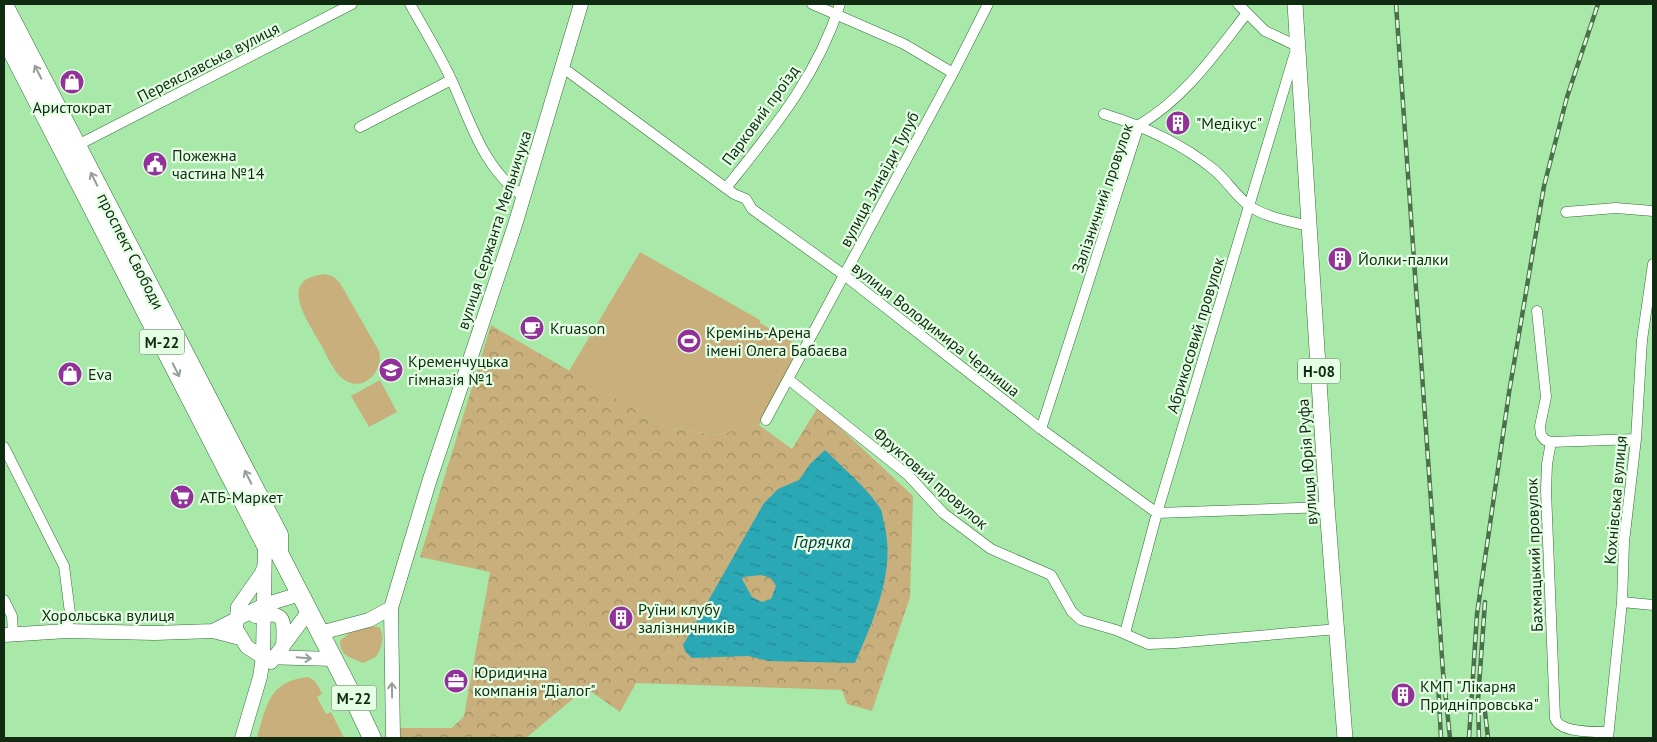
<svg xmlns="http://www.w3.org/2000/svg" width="1657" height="742" font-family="'PT Sans',sans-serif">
  <defs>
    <pattern id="park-crowns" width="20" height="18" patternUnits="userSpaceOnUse" patternTransform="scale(1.25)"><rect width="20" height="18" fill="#c8af7c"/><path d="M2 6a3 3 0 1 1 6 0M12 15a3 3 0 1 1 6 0" fill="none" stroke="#a18f64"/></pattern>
    <pattern id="water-ripples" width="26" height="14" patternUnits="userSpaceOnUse" patternTransform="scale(1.25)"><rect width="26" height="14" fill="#2ba8b5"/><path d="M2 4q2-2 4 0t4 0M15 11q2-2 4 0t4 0" fill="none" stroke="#238992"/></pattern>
  </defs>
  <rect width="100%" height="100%" fill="#a8e9a9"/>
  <path fill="#c8af7c" d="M 640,252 L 760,320 L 760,323 L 799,346 L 759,425 L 716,435 L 665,427 L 569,371 Z
    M 326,274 L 334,277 L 340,283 L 379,351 C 384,369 366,392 346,381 C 334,374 327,355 320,343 C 307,320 276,278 326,274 Z
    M 380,380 L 397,412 L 369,427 L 351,396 Z
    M 369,626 L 379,627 C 386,637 381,648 376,657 L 363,663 C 351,657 340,657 340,641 L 354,629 Z
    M 308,677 C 316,680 319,687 322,694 L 317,697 L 326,714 L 331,712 L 344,738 L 257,738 C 266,706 269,681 308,677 Z"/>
  <path fill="url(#park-crowns)" d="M 491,325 L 665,427 L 716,435 L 759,425 L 792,449 L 818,407 L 913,496 L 910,597 L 872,711 L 847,704 L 842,690 L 636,683 L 620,712 L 586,688 L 526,738 L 398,738 L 398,728 L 452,728 L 464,716 L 490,572 L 420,557 Z"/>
  <path fill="url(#water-ripples)" fill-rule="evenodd" d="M 825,450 C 843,468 867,488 880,508 C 883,513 883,521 885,527 C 895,575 873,620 855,663 L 768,661 L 748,656 L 692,658 L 685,651 L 683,645 L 764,503 L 778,489 L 799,480 L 810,464 ZM 761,575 L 771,578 L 776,586 L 771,599 L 762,602 L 752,597 L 742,579 L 743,577 Z"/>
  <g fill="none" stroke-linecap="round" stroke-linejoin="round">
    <defs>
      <path id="street" d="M 410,4 C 424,29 440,55 452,81 C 472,125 483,168 524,197
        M 812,4 L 904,44 L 953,73
        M 562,67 L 734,194 L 746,199 L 752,209 L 844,275 L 1041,429 L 1157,513 L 1327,507
        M 1104,114 C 1143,126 1181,143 1213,169 C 1227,180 1236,197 1251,207 C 1268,218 1290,221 1309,226
        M 360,127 L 451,80
        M 74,147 L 352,4
        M 726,188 C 773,129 817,77 840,4
        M 1566,212 L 1616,208 L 1653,211
        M 1537,311 L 1546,397 L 1540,426 L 1541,435 L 1545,440 L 1551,442 L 1547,464 L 1546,491 L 1555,718 C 1559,733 1595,732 1608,732
        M 788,379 L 908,475 L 943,513 L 991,549 L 1051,575 L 1072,612 L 1081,620 L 1116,630 L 1148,644 L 1175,643 L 1338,629
        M 766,420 L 953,73 L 988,4
        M 1041,429 L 1139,125 C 1185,98 1215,54 1247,13
        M 1551,442 L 1636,439
        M 4,447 L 64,566 L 70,613 L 67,631
        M 4,600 L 12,616 L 13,634
        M 1622,602 L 1653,605
        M 1125,633 L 1157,513 L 1297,46 L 1265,31 L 1238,4
        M 1608,738 L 1622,602 L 1624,542 L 1636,439 L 1642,340 L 1653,264"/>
      <path id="secondary" d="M 264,567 L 262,573 L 238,607 L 236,629 L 247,647 L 263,657 L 334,659
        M 255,616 C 287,611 284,619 283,647
        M 213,631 L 264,605 L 300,594
        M 320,633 L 369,620 L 391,608
        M 4,635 L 67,631 L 155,633 L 213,631 L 240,638
        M 271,662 L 309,611
        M 242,738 L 260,677 L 263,657 L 265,544
        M 393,738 L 391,608 L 429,482 L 515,225 L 581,4"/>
      <path id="primary" d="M 1295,4 L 1327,507 L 1345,738"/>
      <path id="highway" d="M 4,5 L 279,535 L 279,553 L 348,687 L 372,738
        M 4,36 L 265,544 L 279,553"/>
    </defs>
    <use href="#street" stroke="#316e35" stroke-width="11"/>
    <use href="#secondary" stroke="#316e35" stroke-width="15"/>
    <use href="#primary" stroke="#316e35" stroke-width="16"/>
    <use href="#highway" stroke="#316e35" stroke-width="19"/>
    <use href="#street" stroke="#fff" stroke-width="10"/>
    <use href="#secondary" stroke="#fff" stroke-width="14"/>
    <use href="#primary" stroke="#fff" stroke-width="15"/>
    <use href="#highway" stroke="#fff" stroke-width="18"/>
    <defs>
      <path id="rail" d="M 1396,4 L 1443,672 L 1450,738
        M 1438,682 L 1441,738
        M 1484,703 L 1488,738
        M 1469,738 L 1477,614 L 1509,393 L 1537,227 L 1544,186 L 1567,97 L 1598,4
        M 1479,738 L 1478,700 L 1485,602"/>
    </defs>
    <use href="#rail" stroke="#49714a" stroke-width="4.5"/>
    <use href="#rail" stroke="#e5ffe5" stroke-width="2.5" stroke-dasharray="8" stroke-linecap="butt"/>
  </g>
  <defs><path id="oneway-shaft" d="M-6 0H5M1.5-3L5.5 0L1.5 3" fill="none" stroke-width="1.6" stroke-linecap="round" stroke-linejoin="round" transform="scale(1.25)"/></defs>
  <g stroke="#94a095">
    <use href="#oneway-shaft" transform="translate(38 72) rotate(-117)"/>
    <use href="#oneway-shaft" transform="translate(94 179) rotate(-117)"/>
    <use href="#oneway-shaft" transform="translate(176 370) rotate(63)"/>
    <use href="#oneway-shaft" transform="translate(248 477) rotate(-117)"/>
    <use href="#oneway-shaft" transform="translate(304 658) rotate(5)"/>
    <use href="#oneway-shaft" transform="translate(392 690) rotate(-91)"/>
  </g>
  <defs>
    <symbol id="shop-disc" viewBox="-11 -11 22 22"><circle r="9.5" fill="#923199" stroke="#e5ffe5"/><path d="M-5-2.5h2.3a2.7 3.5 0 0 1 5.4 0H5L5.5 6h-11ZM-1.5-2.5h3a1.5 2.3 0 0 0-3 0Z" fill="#fff"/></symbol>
    <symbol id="building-disc" viewBox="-11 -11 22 22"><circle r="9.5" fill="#923199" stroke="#e5ffe5"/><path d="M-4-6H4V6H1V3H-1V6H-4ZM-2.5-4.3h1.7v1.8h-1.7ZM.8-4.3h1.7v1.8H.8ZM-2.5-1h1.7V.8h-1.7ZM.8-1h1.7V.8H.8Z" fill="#fff"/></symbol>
    <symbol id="civic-disc" viewBox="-11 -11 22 22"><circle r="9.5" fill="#923199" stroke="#e5ffe5"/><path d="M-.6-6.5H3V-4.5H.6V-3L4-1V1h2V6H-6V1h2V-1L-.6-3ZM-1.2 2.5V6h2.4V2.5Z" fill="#fff"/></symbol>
    <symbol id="cafe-disc" viewBox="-11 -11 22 22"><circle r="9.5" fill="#923199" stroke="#e5ffe5"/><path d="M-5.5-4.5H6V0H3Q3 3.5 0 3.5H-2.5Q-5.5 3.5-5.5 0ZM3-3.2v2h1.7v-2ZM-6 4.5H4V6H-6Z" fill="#fff"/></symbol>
    <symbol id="stadium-disc" viewBox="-11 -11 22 22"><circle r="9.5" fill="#923199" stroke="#e5ffe5"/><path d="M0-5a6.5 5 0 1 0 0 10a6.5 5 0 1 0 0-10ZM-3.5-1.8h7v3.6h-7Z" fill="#fff"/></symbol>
    <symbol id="school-disc" viewBox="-11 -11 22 22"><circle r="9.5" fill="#923199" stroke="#e5ffe5"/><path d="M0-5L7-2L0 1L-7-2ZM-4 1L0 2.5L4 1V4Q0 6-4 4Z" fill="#fff"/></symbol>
    <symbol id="supermarket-disc" viewBox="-11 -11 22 22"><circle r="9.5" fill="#923199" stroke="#e5ffe5"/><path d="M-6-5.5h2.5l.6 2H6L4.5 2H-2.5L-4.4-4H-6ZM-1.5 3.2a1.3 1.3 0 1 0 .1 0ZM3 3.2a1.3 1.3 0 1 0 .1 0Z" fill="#fff"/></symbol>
    <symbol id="office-disc" viewBox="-11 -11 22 22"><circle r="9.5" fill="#923199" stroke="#e5ffe5"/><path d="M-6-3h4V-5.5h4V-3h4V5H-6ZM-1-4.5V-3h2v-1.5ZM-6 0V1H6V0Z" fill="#fff"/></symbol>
  </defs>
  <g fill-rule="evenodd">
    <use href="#shop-disc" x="58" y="68" width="28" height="28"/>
    <use href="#building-disc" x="1164" y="109" width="28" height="28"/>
    <use href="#civic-disc" x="141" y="150" width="28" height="28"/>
    <use href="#building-disc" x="1326" y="245" width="28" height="28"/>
    <use href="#cafe-disc" x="518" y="314" width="28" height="28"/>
    <use href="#stadium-disc" x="675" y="327" width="28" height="28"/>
    <use href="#school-disc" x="377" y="356" width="28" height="28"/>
    <use href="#shop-disc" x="56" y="360" width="28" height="28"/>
    <use href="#supermarket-disc" x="168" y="483" width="28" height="28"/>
    <use href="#building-disc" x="607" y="604" width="28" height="28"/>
    <use href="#office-disc" x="442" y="667" width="28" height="28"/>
    <use href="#building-disc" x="1389" y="681" width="28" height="28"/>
  </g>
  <g text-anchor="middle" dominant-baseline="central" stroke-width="4.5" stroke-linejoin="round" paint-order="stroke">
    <g fill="#e5ffe5" stroke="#516b52" stroke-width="1">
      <rect x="139.5" y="329.5" width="45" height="25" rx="4"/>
      <rect x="1298" y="358.5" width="42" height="25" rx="4"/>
      <rect x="331.5" y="685.5" width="45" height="25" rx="4"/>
    </g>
    <g font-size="15" font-weight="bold" fill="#112b13">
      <text x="162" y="342">М-22</text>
      <text x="1319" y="371">Н-08</text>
      <text x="354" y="698">М-22</text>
    </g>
    <g font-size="16" fill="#112b13" stroke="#e5ffe5">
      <text transform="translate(208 62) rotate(-27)">Переяславська вулиця</text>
      <text transform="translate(760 115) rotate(-54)">Парковий проїзд</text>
      <text transform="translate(879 179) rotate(-62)">вулиця Зинаїди Тулуб</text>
      <text transform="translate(1102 198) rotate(-71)">Залізничний провулок</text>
      <text transform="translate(494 230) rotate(-72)">вулиця Сержанта Мельничука</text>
      <text transform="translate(131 251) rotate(63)">проспект Свободи</text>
      <text transform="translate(936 329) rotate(38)">вулиця Володимира Черниша</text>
      <text transform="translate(1195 335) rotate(-73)">Абрикосовий провулок</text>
      <text transform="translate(1307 462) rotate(-94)">вулиця Юрія Руфа</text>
      <text transform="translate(931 478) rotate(41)">Фруктовий провулок</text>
      <text transform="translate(1615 500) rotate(-85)">Кохнівська вулиця</text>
      <text transform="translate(1534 555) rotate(-92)">Бахмацький провулок</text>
      <text x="108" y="615">Хорольська вулиця</text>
    </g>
    <g font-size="16" fill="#112b13" stroke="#e5ffe5" text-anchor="start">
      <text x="72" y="107" text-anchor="middle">Аристократ</text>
      <text x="1196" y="123">"Медікус"</text>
      <text x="172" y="155">Пожежна<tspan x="172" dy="18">частина №14</tspan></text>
      <text x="1358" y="259">Йолки-палки</text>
      <text x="550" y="328">Kruason</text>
      <text x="706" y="332">Кремінь-Арена<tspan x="706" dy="18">імені Олега Бабаєва</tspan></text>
      <text x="408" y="361">Кременчуцька<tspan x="408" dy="18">гімназія №1</tspan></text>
      <text x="88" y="374">Eva</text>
      <text x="200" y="497">АТБ-Маркет</text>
      <text x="638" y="609">Руїни клубу<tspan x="638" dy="18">залізничників</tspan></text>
      <text x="474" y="672">Юридична<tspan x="474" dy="18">компанія "Діалог"</tspan></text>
      <text x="1420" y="686">КМП "Лікарня<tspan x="1420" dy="18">Придніпровська"</tspan></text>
    </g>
    <g font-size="18" font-style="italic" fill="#00383d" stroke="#e5ffe5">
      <text x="822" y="541">Гарячка</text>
    </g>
  </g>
  <rect width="1657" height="742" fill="none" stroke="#112b13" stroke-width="10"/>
</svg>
